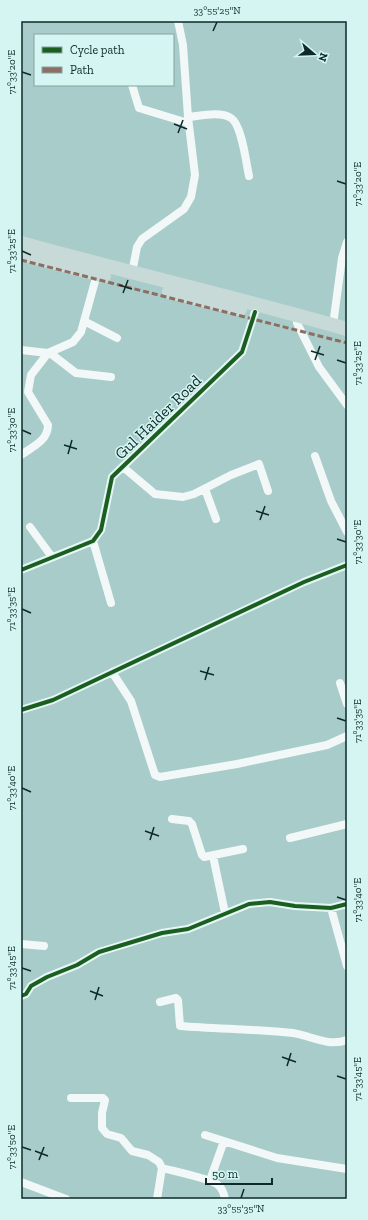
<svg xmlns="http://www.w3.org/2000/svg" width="368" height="1220" font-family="'Zilla Slab',serif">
  <rect width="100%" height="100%" fill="#a7ccc9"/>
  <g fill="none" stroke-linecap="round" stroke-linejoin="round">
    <path stroke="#f2f7f7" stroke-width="8" d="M 132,85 L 139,108 L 188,123
      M 188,117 C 200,116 220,111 231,118 C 242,125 246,163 249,176
      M 132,273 L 137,247 L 142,239 L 184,209 L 191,197 L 195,175 L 188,117 L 183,45 L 178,21
      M 84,321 L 117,338
      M 297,323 L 319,367 L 347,405
      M 333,325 L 342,258 L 347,242
      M 21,350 L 48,353
      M 50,353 L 76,373 L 111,377
      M 21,455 C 32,447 48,441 48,425 L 28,392 L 31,375 L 48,353 L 73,342 L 81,332 L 97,274
      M 315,456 L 331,501 L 347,532
      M 123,467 L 155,494 L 183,497 L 194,494 L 231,475 L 259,464 L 268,491
      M 205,489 L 216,519
      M 30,527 L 52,557
      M 93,541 L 111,603
      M 21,570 L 93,541 L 101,530 L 112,477 L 242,352 L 255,312
      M 112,672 L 131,701 L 155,775 L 160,777 L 237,764 L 327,745 L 347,736
      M 340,683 L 347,704
      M 21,710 L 53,700 L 304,582 L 347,565
      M 172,819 L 189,821 L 192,824 L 202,855 L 204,857 L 243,849
      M 290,838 L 347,824
      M 213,856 L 225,913
      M 331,908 L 347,966
      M 21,944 L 44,946
      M 21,996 L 26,994 L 31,986 L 47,977 L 77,965 L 99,952 L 162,933 L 188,929 L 249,904 L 270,902 L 295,906 L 331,908 L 347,904
      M 160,1002 L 176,998 L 178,1000 L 180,1026 C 217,1029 256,1029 293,1033 C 312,1036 328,1047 347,1040
      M 71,1098 L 103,1098 L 105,1100 L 102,1113 L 102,1128 L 107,1134 L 121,1138 L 132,1151 L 148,1155 L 159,1162 L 162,1168 L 157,1199
      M 205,1135 L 277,1158 L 347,1169
      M 162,1168 C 173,1171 212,1179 218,1185 C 222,1188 224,1194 225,1199
      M 210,1180 L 224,1141
      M 21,1182 L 66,1199"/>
    <path stroke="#c7dad8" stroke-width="14" d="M 21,243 C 130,273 239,298 347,329
      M 21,254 L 104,276
      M 169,292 L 240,309"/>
    <path stroke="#8d6e63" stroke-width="3" stroke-dasharray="6 3" stroke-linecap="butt" d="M 21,260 L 347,343"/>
    <defs>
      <path id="cycleway" d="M 21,570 L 93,541 L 101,530 L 112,477 L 242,352 L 255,312
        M 21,710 L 53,700 L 304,582 L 347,565
        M 21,996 L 26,994 L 31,986 L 47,977 L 77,965 L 99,952 L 162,933 L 188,929 L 249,904 L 270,902 L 295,906 L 331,908 L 347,904"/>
    </defs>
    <use href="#cycleway" stroke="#d4f5f2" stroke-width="6"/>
    <use href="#cycleway" stroke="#1b5e20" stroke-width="4"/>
  </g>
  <path fill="none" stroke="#0e2a28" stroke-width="1.5" d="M 213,31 L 217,22M 22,72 L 31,75M 174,124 L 187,129M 178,133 L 183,120M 337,181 L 346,184M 22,251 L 31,255M 119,285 L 132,289M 123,293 L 128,280M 311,351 L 324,355M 315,360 L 320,346M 337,360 L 346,363M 22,430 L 31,434M 64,445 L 77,449M 68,454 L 72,440M 256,511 L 269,515M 260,520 L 265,506M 337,539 L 346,542M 22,609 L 31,613M 200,671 L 214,675M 205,680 L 209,667M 337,718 L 346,721M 22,788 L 31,792M 145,831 L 159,836M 150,840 L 154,827M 337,897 L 346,900M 22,968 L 31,971M 90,991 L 103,996M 95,1000 L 99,987M 282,1057 L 296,1062M 287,1066 L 291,1053M 337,1076 L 346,1079M 22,1147 L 31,1150M 35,1151 L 48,1156M 39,1160 L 44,1147M 241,1198 L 244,1189"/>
  <g text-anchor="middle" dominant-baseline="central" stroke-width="3" stroke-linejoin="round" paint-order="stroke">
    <g font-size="16" fill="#0e2a28" stroke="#d4f5f2">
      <text transform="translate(158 417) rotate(-44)">Gul Haider Road</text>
    </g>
  </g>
  <rect width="368" height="1220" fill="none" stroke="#d4f5f2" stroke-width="44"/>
  <rect x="34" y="34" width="140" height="52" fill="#d4f5f2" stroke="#85a4a1"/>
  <rect x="42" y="47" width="20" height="6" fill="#1b5e20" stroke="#85a4a1"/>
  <text x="70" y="54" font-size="12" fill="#0e2a28">Cycle path</text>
  <rect x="42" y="67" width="20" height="6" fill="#8d6e63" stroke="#85a4a1"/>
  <text x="70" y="74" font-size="12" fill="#0e2a28">Path</text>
  <g transform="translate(314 54) rotate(109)" stroke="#d4f5f2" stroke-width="3" paint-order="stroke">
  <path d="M0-3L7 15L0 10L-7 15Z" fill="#0e2a28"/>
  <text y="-6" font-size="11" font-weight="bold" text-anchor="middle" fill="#0e2a28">N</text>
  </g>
  <path d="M206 1178v6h66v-6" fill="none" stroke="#0e2a28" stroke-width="2"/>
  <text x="212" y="1178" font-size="12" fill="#0e2a28" stroke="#d4f5f2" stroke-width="3" paint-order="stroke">50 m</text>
  <rect x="22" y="22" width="324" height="1176" fill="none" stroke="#0e2a28" stroke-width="1.5"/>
  <g font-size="10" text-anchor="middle" fill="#0e2a28">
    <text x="217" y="14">33°55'25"N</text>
    <text transform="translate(11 72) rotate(-90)" y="4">71°33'20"E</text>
    <text transform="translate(357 184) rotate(-90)" y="4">71°33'20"E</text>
    <text transform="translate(11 251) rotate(-90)" y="4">71°33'25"E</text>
    <text transform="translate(357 363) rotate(-90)" y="4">71°33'25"E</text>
    <text transform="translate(11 430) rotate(-90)" y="4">71°33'30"E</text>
    <text transform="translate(357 542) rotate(-90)" y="4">71°33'30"E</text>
    <text transform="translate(11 609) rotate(-90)" y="4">71°33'35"E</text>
    <text transform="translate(357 721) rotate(-90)" y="4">71°33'35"E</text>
    <text transform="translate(11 788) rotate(-90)" y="4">71°33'40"E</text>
    <text transform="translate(357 900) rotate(-90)" y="4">71°33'40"E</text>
    <text transform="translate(11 968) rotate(-90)" y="4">71°33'45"E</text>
    <text transform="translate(357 1079) rotate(-90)" y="4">71°33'45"E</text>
    <text transform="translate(11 1147) rotate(-90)" y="4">71°33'50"E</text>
    <text x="241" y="1212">33°55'35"N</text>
  </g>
</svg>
